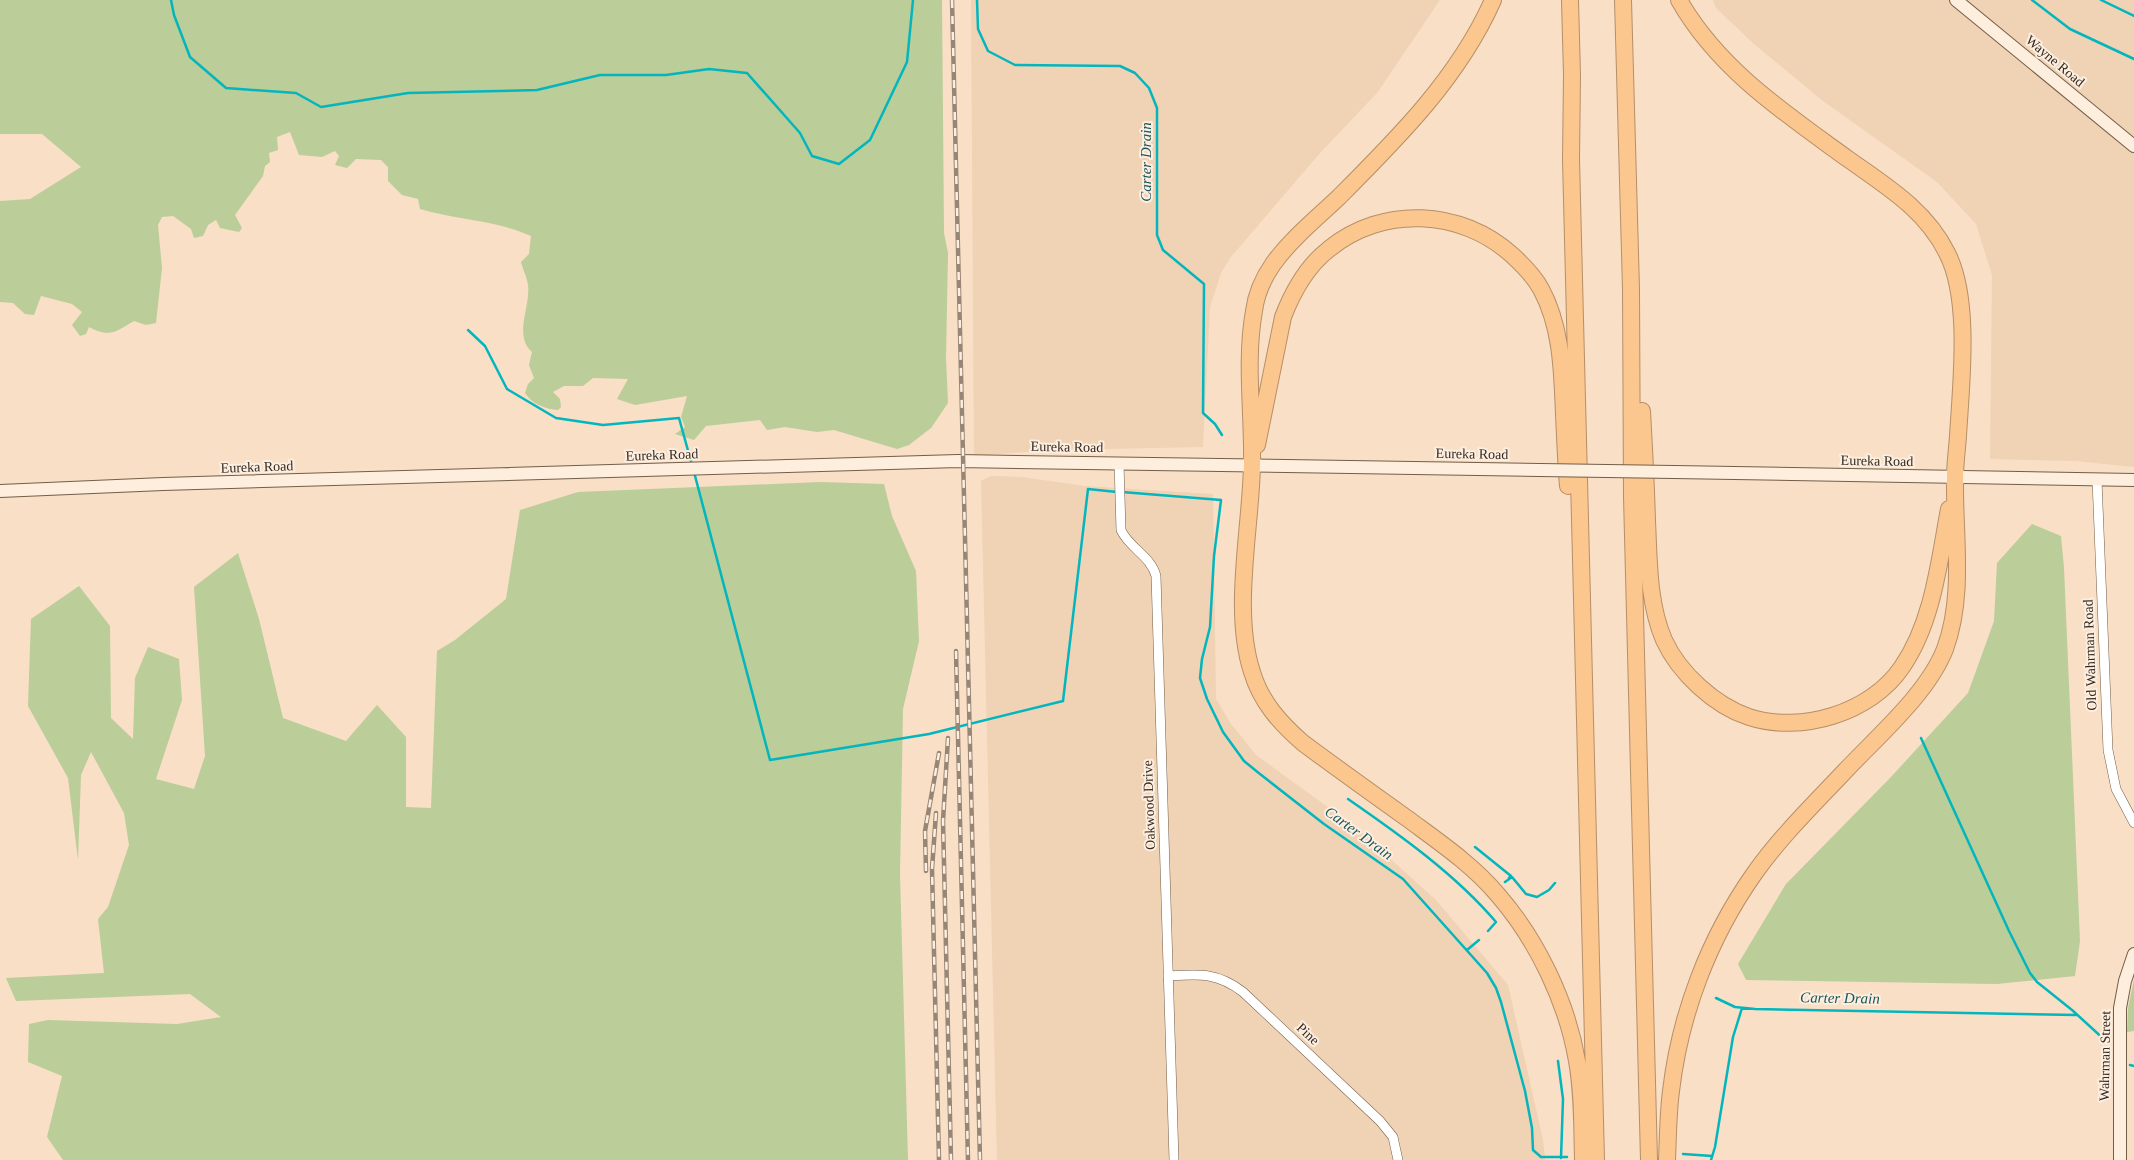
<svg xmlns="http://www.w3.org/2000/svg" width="2134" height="1160" font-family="'Times New Roman',serif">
  <rect width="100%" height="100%" fill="#f8dfc6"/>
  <path fill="#f0d2b4" d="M 971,0 L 1440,0 L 1377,93 L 1320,153 L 1230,258 L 1221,273 L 1210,307 L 1203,447 L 1052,450 L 974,456 Z
    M 1713,0 L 2134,0 L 2134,467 L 2076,461 L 1990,459 L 1992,275 L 1976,224 L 1937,182 L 1823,101 L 1754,44 L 1716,8 Z
    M 991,476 L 1022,477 L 1085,486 L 1213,494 L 1216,699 L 1231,724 L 1256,755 L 1354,826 L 1436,900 L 1508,985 L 1543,1140 L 1545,1160 L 997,1160 L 981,481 Z"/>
  <path fill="#bbcd98" d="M 0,0 L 942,0 L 944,233 L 948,253 L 946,358 L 948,403 L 931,428 L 909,445 L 897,449 L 834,430 L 817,432 L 785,427 L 767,430 L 760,420 L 706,426 L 694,440 L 675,434 L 685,427 L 681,417 L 687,396 L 635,405 L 617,399 L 628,379 L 593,378 L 583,386 L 564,386 L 553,392 L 560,399 L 561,407 L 558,410 C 545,409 532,404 525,393 L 528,384 L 534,378 L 529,365 L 532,352 C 513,335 531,306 528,285 C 527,277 523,270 521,262 L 529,254 L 531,236 C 496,220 457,220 420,209 L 418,199 L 402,195 L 388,181 L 388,167 L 381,160 L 356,159 L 347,168 L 335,165 L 339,156 L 335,151 L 322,157 L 299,155 L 290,132 L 277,137 L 278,150 L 269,153 L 270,162 L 265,166 L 263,176 L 235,215 L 242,228 L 239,232 L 220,228 L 216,220 L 208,225 L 203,236 L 194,238 L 191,229 L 173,216 L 162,217 L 158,225 L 162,268 L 156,323 L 146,325 L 134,321 C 115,332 110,338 89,327 L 86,334 L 80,336 L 72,325 L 82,312 L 72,304 L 41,296 L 34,315 L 25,314 L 13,303 L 0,302 L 0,201 L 30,199 L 81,167 L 42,134 L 0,134 Z
    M 821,482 L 884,484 L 892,516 L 916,571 L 919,641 L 903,709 L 900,874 L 908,1160 L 63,1160 L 47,1137 L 62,1076 L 28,1062 L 29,1024 L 48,1020 L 177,1024 L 221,1017 L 190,994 L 16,1001 L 6,978 L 104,973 L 98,919 L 108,907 L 129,845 L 124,813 L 91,752 L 81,775 L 78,860 L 68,778 L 28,706 L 31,619 L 79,586 L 110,626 L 111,718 L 133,739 L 135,678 L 148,647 L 179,659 L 182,700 L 156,779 L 194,789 L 205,756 L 194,587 L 238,553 L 259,619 L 283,718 L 346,741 L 377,705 L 406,737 L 406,807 L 431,808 L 437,651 L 455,640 L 506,599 L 520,510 L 578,492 Z
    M 2032,524 L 2061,536 L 2064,568 L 2080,941 L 2075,976 L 1997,984 L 1746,980 L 1738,964 L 1786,884 L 1890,778 L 1968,693 L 1994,621 L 1997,563 Z
    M 2134,980 L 2134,1031 L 2127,1032 L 2128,1008 Z"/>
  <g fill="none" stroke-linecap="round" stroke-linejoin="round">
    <path stroke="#03b6be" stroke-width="2.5" d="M 171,0 L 174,15 L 190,57 L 226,88 L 296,93 L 321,107 L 408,93 L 537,90 L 600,75 L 666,75 L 709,69 L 747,73 L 800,133 L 812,156 L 839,164 L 870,140 L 907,62 L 913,0
      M 977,0 L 978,29 L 988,51 L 1015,65 L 1120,66 L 1135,73 L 1149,88 L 1157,108 L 1157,235 L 1163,250 L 1204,284 L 1203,413 L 1215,424 L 1222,435
      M 2032,0 L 2070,29 L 2134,59
      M 2101,0 L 2134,16
      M 468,330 L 485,346 L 507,389 L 556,418 L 603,425 L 679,418 L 692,465
      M 694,472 L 770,760 L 929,734 L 1063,701 L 1088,489 L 1117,492
      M 1122,492 L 1221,500 L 1214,556 L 1210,627 L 1202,659 L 1200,678 L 1207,699 L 1223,732 L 1244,761 L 1260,774 L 1324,824 L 1403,879 L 1487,973 L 1496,988 L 1501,1002 L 1525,1091 L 1532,1128 L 1533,1150 L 1541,1157 L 1567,1157
      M 1921,738 L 2009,931 L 2030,973 L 2037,982 L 2072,1010 L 2107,1042
      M 1348,799 C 1400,835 1455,874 1496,922 L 1488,931
      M 1475,847 L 1511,876 L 1509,878
      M 1505,882 L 1512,877 L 1526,894 L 1537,897 L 1549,890 L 1555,883
      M 1467,950 L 1479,940
      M 1716,998 L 1735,1007 L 1755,1009 L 2077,1015
      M 1558,1061 L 1563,1099 L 1561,1158
      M 2130,1065 L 2134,1066
      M 1683,1154 L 1712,1156
      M 1711,1160 L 1715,1147 L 1733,1037 L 1742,1008"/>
    <defs>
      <path id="street" d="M 1119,463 L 1121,530 C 1129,548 1151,556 1156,576 L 1174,1160
        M 2097,480 L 2108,750 L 2116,789 L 2134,823
        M 1168,976 C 1199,974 1217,972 1243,992 L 1380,1121 L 1393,1137 L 1398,1160"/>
      <path id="secondary" d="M 1956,0 L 2134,146
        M 1674,472 L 2134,480
        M 0,491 L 163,484 L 958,461 L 1540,470
        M 2120,1160 L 2120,1008 L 2125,981 L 2134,954"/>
      <path id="highway" d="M 1493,0 C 1459,77 1398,138 1339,197 C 1317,218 1291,239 1273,264 C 1264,277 1256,295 1254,311 C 1245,361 1253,413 1252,464 C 1251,528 1232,611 1252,672 C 1261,702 1280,723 1303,743 C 1338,769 1373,794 1408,819 C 1439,842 1473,865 1498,895 C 1537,940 1567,1002 1577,1061 C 1583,1094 1582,1127 1583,1160
        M 1570,0 L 1572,75 L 1571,159 L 1596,1160
        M 1623,0 L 1631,289 L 1632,497 L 1649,1160
        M 1642,411 C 1644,447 1646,484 1647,521 C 1649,560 1648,603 1664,640 C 1679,673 1715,706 1749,717 C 1801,734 1871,713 1902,667 C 1933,622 1939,562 1949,509
        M 1257,445 L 1283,317 C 1293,291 1307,266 1329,249 C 1383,205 1461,209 1512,255 C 1523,265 1534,276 1541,289 C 1562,328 1562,371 1564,414 C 1565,438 1566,462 1568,486
        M 1667,1160 C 1668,1137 1668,1114 1671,1091 C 1680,1014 1709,938 1754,874 C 1780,837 1814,804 1845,771 C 1878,736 1928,693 1945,649 C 1965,595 1954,534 1955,478 C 1955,464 1957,450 1958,436 C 1961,384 1971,299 1947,253 C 1926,210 1886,186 1848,159 C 1786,114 1718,69 1679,0"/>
    </defs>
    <use href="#street" stroke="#735e48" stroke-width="10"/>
    <use href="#secondary" stroke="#735e48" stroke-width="14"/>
    <use href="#highway" stroke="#b68f68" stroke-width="18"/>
    <use href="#street" stroke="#fff" stroke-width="9"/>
    <use href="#secondary" stroke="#feeedd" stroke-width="12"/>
    <use href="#highway" stroke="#fcc68f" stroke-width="16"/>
    <defs>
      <path id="rail" d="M 952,0 L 980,1160
        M 956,651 L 968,1160
        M 948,738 L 943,821 L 951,1160
        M 936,813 L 932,869 L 939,1160
        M 926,871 L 925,831 L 939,753"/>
    </defs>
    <use href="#rail" stroke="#978675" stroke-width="4.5"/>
    <use href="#rail" stroke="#fdeedf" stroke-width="2.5" stroke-dasharray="8" stroke-linecap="butt"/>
    <defs>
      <path id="secondary-bridge" d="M 1540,470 L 1674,472"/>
    </defs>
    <use href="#secondary-bridge" stroke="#735e48" stroke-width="14" stroke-linecap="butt"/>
    <use href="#secondary-bridge" stroke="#feeedd" stroke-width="12"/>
  </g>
  <g text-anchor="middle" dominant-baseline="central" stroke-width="4" stroke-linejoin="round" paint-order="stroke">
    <g font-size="14" fill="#332a21" stroke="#fdeedf">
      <text transform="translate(2055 61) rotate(40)">Wayne Road</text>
      <text transform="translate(1067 447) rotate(1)">Eureka Road</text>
      <text transform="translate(1472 454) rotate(1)">Eureka Road</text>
      <text transform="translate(662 455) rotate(-2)">Eureka Road</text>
      <text transform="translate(1877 461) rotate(1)">Eureka Road</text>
      <text transform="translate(257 467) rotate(-2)">Eureka Road</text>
      <text transform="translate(2090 655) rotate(-92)">Old Wahrman Road</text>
      <text transform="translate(1149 805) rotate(-92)">Oakwood Drive</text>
      <text transform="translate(1308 1034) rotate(43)">Pine</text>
      <text transform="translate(2105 1056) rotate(-89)">Wahrman Street</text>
    </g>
    <g font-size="15" font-style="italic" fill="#195558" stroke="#fdeedf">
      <text transform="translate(1146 162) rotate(-90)">Carter Drain</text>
      <text transform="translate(1359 833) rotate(36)">Carter Drain</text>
      <text transform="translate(1840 998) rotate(1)">Carter Drain</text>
    </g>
  </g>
</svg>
